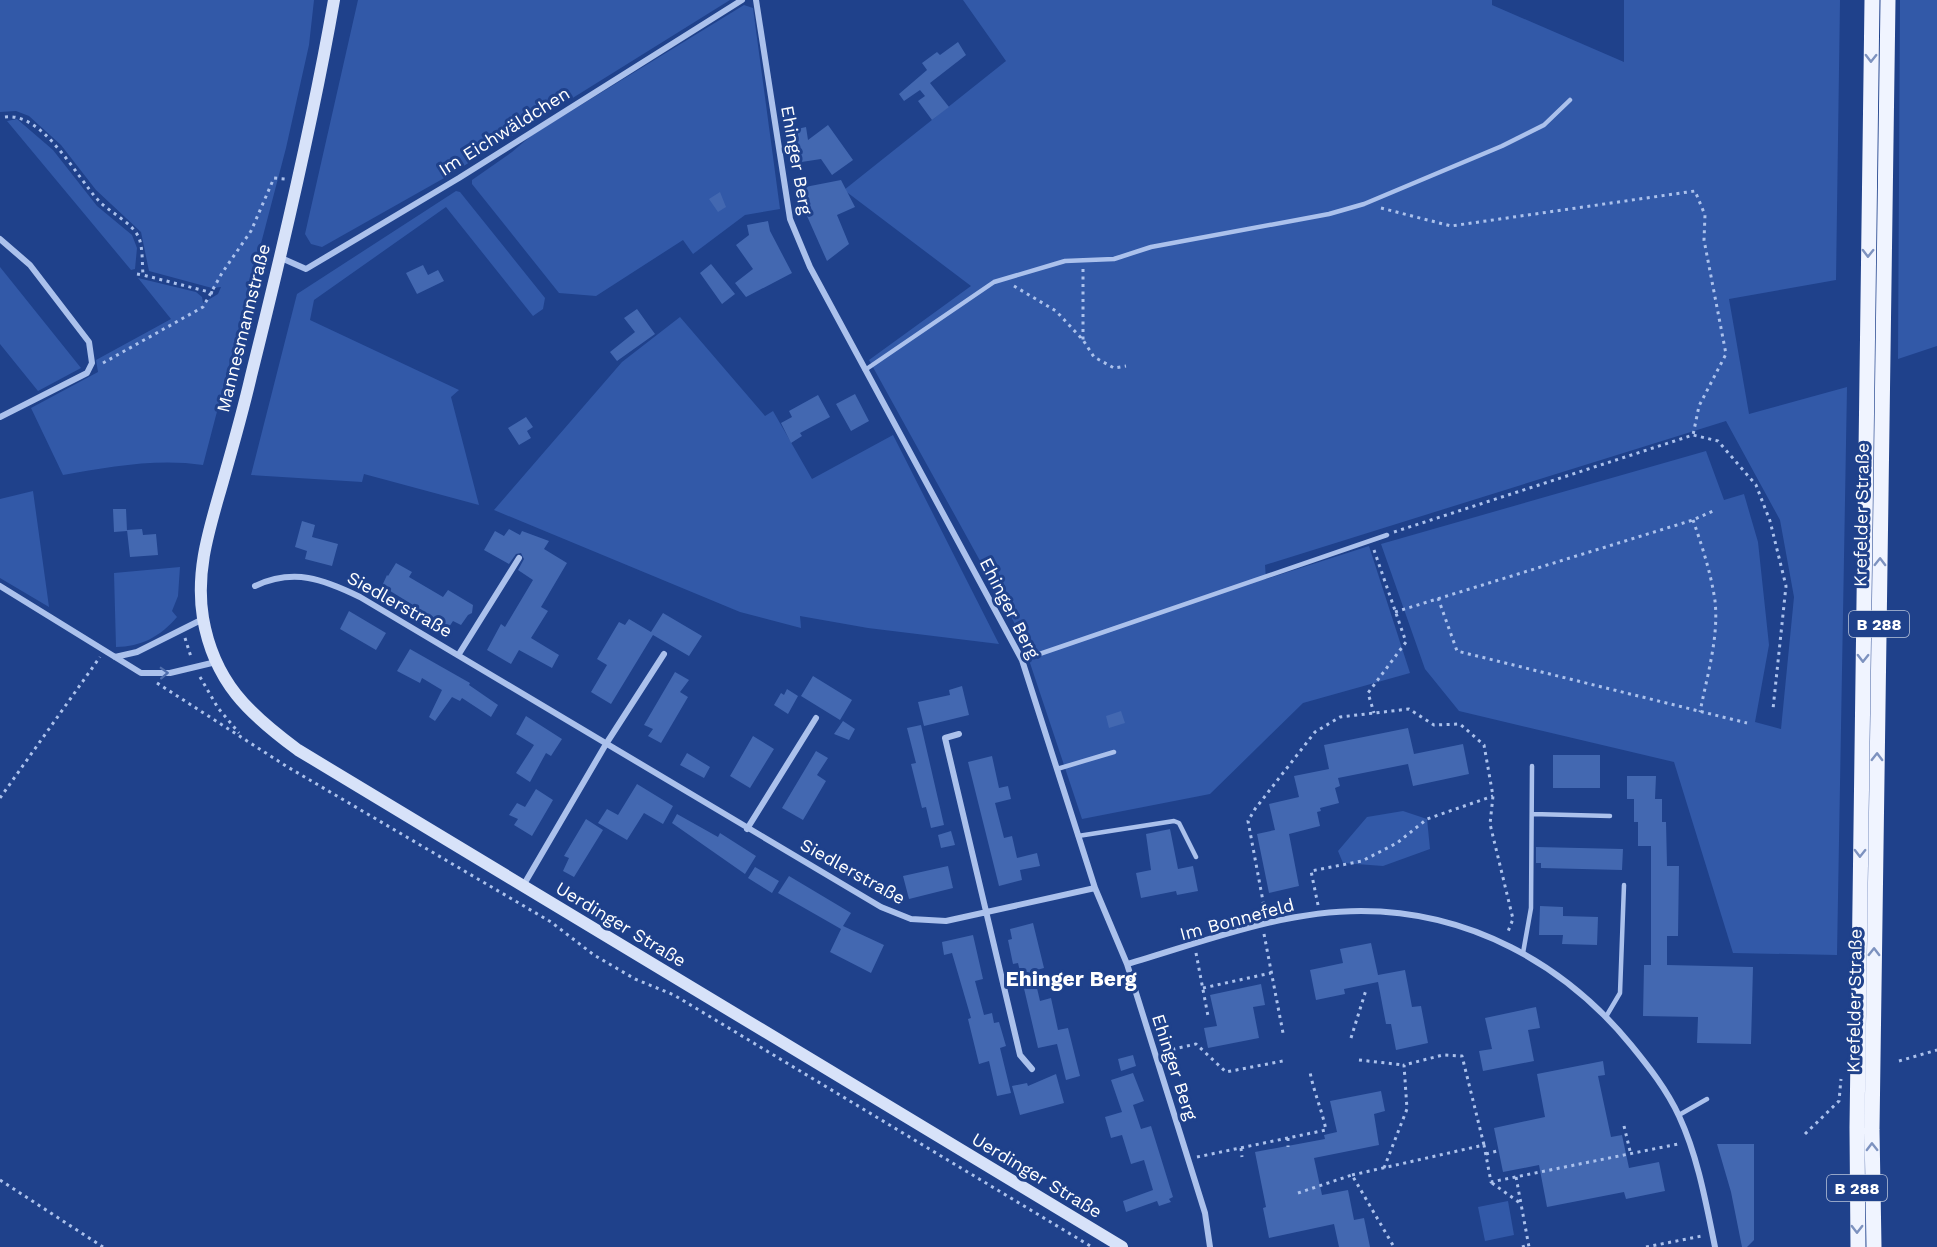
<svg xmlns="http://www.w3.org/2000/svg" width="1937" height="1247" font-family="'Work Sans',sans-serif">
  <rect width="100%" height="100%" fill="#1f418b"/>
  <path fill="#3259a8" d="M 0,0 L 314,0 L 309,45 L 286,148 L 203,465 C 157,458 108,467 63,475 L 31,408 L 98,372 L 96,360 L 171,319 L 138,278 L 196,292 L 202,297 L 203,303 L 218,294 L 221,287 L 212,288 L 149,271 L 141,232 L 96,190 L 61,145 L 29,116 L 16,111 L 0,112 Z
    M 358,0 L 730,0 L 446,177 L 322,247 L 311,244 L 305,234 Z
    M 963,0 L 1492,0 L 1492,5 L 1624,62 L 1624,0 L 1840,0 L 1836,280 L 1729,299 L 1749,414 L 1847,387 L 1837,955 L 1733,953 L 1674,762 L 1459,711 L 1425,669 L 1381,544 L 1706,451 L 1724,500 L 1744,494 L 1758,542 L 1769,645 L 1755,722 L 1781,729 L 1794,597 L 1780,520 L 1726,421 L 1265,565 L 1266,579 L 1369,546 L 1410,673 L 1303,703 L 1210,794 L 1082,819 L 1020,633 L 869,360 L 971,286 L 844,190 L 1006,61 Z
    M 1900,0 L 1937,0 L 1937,346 L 1898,359 Z
    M 744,5 L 753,8 L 780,209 L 745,215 L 693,254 L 683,240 L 596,296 L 559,293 L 472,184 L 472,180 L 512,152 L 532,135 Z
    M 17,119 L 53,150 L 97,206 L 132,235 L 137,248 L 135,269 L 131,270 L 7,121 Z
    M 456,191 L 460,192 L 545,298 L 543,309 L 533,316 L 446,207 L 314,300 L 310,320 L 459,390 L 451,397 L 479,505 L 364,474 L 362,482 L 251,475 L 297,294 Z
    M 0,267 L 81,368 L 38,391 L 0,344 Z
    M 680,317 L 765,416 L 773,411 L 812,479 L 893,435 L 999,644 L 868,628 L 800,616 L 801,628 L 740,612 L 494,510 L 622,362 Z
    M 33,491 L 49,607 L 0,578 L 0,499 Z
    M 180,567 L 178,596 L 172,611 L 177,617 C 161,636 141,647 116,647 L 114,573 Z
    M 1403,811 L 1427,819 L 1430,849 L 1383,866 L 1343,863 L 1338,851 L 1367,817 Z
    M 1508,1201 L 1514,1235 L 1485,1241 L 1478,1207 Z"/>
  <path fill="#4368b1" d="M 958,42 L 966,55 L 930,83 L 949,107 L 932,120 L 918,101 L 925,96 L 920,90 L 904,101 L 899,94 L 927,70 L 922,63 L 937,52 L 940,55 Z
    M 828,125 L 853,160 L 832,175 L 821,159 L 795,163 L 791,144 L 795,143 L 793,130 L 806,127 L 808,140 Z
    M 841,180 L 855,207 L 837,215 L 849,244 L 827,261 L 803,207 L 800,188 Z
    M 720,192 L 726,207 L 718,212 L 709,199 Z
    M 768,221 L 770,231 L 792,273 L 746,297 L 735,283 L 753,269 L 736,245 L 749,235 L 747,225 Z
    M 711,264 L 735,294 L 722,304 L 700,273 Z
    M 423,265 L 428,275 L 438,270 L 444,281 L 417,294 L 406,273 Z
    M 637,309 L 655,334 L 617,361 L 610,352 L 635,332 L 624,318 Z
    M 855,394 L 869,421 L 851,431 L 836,404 Z
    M 818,395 L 830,417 L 800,433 L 802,436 L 791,443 L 781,423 L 792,417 L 789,411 Z
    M 526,417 L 533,427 L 527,431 L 531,438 L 519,445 L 508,428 Z
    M 113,509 L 126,509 L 127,531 L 114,532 Z
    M 302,521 L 315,525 L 312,537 L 338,544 L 332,566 L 305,559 L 307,551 L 295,547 Z
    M 142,529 L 143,535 L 156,534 L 158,555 L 130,557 L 127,530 Z
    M 509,529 L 520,535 L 522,531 L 549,541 L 544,549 L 567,563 L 541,607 L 548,611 L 531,638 L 559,655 L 552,668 L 519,650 L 511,664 L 487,650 L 501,624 L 505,627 L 533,580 L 518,570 L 524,559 L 521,553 L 516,554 L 509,564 L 484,550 L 495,531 L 504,536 Z
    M 396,563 L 412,572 L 409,577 L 443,597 L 448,590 L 473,605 L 472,613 L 468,615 L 461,625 L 453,621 L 449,627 L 382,586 L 387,575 L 388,576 Z
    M 349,611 L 386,633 L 376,650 L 340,629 Z
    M 663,613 L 702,636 L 689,656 L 653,635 L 611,704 L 591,692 L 607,665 L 597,659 L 619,622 L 625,625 L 629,619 L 651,632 Z
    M 410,649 L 470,683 L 469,685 L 498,705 L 491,717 L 462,698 L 460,701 L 452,697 L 435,721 L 429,717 L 442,690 L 422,678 L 420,683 L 397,671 Z
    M 675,672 L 689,680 L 680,692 L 688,697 L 661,743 L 648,736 L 653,729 L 644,725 Z
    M 813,676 L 852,700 L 840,720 L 801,696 Z
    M 962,686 L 969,715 L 924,726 L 918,702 L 950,695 L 949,690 Z
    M 787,689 L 798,696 L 788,714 L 774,705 L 781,693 L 784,695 Z
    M 1121,711 L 1125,723 L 1109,728 L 1106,716 Z
    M 526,716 L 562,739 L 551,756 L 546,753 L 530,782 L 516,773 L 534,745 L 516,734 Z
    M 843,721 L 855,729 L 849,740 L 834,734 Z
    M 921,725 L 944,825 L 931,828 L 926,807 L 922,808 L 911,764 L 916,763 L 907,728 Z
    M 1408,728 L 1414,754 L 1463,744 L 1469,774 L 1413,786 L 1408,764 L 1338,778 L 1340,786 L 1335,788 L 1339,803 L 1320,808 L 1321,811 L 1317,812 L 1320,826 L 1289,834 L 1299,886 L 1269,893 L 1257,834 L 1275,830 L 1269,804 L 1299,797 L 1294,776 L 1329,769 L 1324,745 Z
    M 753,736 L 774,749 L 750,788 L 730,776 Z
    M 816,751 L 828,758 L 817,775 L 826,781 L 803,820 L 782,808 Z
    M 687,753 L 710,767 L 704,778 L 680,765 Z
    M 1553,755 L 1600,755 L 1600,788 L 1553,788 Z
    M 992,756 L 999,788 L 1008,786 L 1011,799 L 995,803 L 1004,838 L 1012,836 L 1017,858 L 1037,853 L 1040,866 L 1020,870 L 1022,880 L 999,886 L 968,762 Z
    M 1627,776 L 1656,776 L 1655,799 L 1662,799 L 1662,822 L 1666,822 L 1667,866 L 1679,866 L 1678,936 L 1667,936 L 1667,965 L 1753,967 L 1751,1044 L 1697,1043 L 1698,1017 L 1643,1016 L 1644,965 L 1651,965 L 1651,846 L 1638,846 L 1638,822 L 1634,822 L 1634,799 L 1627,799 Z
    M 637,784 L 673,806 L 663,824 L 644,813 L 627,840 L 598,823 L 607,809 L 618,815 Z
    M 536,789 L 553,800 L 532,836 L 514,825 L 518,819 L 509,815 L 517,803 L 525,807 Z
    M 677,814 L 718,837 L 720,833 L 756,856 L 745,874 L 672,823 Z
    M 586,819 L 603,830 L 574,877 L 563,871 L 569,858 L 564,856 Z
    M 1170,829 L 1178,869 L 1193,866 L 1198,891 L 1177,895 L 1176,891 L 1141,898 L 1136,873 L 1151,870 L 1146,834 Z
    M 951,831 L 955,845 L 941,848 L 938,835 Z
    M 1536,847 L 1623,849 L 1622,870 L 1541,868 L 1541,863 L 1536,863 Z
    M 948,866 L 953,888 L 909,899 L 903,876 Z
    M 755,867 L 779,881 L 772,893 L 748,878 Z
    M 789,876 L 851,913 L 843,926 L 884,945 L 871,973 L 830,952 L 841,929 L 778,893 Z
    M 1540,906 L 1563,907 L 1563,916 L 1598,917 L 1597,945 L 1562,944 L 1563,935 L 1539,935 Z
    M 1033,923 L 1044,968 L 1033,971 L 1040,1001 L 1051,998 L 1058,1030 L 1068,1028 L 1080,1076 L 1066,1080 L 1057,1044 L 1038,1048 L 1018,963 L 1013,964 L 1008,940 L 1012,939 L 1010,929 Z
    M 973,935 L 983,979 L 975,981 L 984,1015 L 992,1013 L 994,1023 L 999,1022 L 1006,1046 L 1000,1048 L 1011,1093 L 997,1096 L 989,1061 L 979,1064 L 968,1019 L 971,1018 L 952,953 L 944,955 L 942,942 Z
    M 1371,943 L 1378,975 L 1405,970 L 1412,1007 L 1421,1006 L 1428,1043 L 1396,1050 L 1391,1024 L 1386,1024 L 1378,982 L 1344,989 L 1345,994 L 1316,1000 L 1310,970 L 1343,963 L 1340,949 Z
    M 1261,984 L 1265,1005 L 1253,1007 L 1259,1038 L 1208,1048 L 1204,1028 L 1217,1026 L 1210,995 Z
    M 1536,1007 L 1540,1028 L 1528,1030 L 1534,1061 L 1483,1071 L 1479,1051 L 1492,1049 L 1485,1018 Z
    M 1133,1055 L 1136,1066 L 1121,1071 L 1118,1059 Z
    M 1603,1061 L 1605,1075 L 1598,1076 L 1611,1137 L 1622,1135 L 1629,1168 L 1659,1162 L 1665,1191 L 1626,1199 L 1624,1192 L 1547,1207 L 1539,1165 L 1503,1172 L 1494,1128 L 1545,1117 L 1537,1074 Z
    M 1133,1073 L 1144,1101 L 1133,1105 L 1141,1129 L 1151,1126 L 1173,1197 L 1169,1199 L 1171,1202 L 1159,1206 L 1157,1201 L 1126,1212 L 1123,1201 L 1153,1190 L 1144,1160 L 1131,1164 L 1122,1135 L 1111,1138 L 1105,1117 L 1122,1112 L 1111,1080 Z
    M 1056,1074 L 1064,1103 L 1020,1115 L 1012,1086 L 1027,1083 L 1028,1086 Z
    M 1381,1091 L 1385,1111 L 1374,1114 L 1379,1145 L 1314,1158 L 1322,1195 L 1348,1190 L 1354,1220 L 1364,1218 L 1370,1247 L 1339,1247 L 1334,1224 L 1269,1238 L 1263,1208 L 1266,1207 L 1255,1152 L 1325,1139 L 1324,1135 L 1337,1132 L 1330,1101 Z
    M 1717,1144 L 1754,1144 L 1754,1240 L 1747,1247 L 1742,1247 L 1731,1192 Z"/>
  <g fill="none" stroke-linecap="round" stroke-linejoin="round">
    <path stroke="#abc1ec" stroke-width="3" stroke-dasharray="3 4.5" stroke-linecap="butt" d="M 5,117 C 43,112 76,176 98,200 C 110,213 132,222 139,238 C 143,249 142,263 143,275 L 213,293
      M 1381,208 L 1451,226 L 1695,191 L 1705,215 L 1704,240 L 1726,354 L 1699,406 L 1693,435
      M 1083,269 L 1083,340
      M 137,274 L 143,275
      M 1014,286 L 1056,311 L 1083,340 L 1094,357 L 1114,368 L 1126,366
      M 103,363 L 203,307 L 222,273 L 251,231 L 274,178 L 286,179
      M 1693,520 C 1702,546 1711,573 1715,601 C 1719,637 1707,676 1700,712
      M 1394,532 L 1693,435 L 1718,441 L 1756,485 L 1770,521 L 1786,586 L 1773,709
      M 1374,550 L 1406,642 L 1368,693 L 1374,713
      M 1438,598 L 1457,651 L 1747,723
      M 1395,612 L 1693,520 L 1713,511
      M 185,638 L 191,657
      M 200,677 L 218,708 L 239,733
      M 157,683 L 286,766 L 551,922 L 594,955 L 635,979 L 674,995 L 1092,1247
      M 0,798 L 100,657
      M 1318,905 L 1311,871 L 1362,861 L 1397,843 L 1427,819 L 1493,796
      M 1265,912 L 1248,821 L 1255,809 L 1315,732 L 1340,717 L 1409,709 L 1434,725 L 1460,724 L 1484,745 L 1493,796 L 1490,824 L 1513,919 L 1507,934
      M 1264,934 L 1283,1033
      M 1196,953 L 1208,1016
      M 1203,988 L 1271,973
      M 1351,1038 L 1366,990
      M 1165,1051 L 1196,1044 L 1226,1072 L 1283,1061
      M 1359,1060 L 1404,1065
      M 1899,1061 L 1937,1050
      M 1624,1126 L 1631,1155
      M 1805,1134 L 1839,1101 L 1841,1079
      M 1288,1138 L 1288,1147
      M 1241,1148 L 1242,1157
      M 1486,1154 L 1497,1151
      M 1197,1157 L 1326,1130 C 1322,1110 1314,1093 1310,1072
      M 1384,1168 L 1407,1109 L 1404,1065 L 1443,1055 L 1462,1056 L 1484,1145
      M 1352,1175 L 1484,1145 L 1491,1182 L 1678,1144
      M 1516,1177 L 1529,1247
      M 0,1180 L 103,1247
      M 1492,1183 L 1520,1203
      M 1298,1193 L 1352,1175 L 1394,1247
      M 1522,1247 L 1528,1245
      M 1646,1247 L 1702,1236"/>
    <path stroke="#abc1ec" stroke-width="4.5" d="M 865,370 L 994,282 L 1065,261 L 1114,259 L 1151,247 L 1329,214 L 1364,204 L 1502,146 L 1544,125 L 1570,100
      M 1022,660 L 1387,535
      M 1057,769 L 1114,752
      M 1532,814 L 1610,816
      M 1078,836 L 1174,821 L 1179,823 L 1196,857
      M 1523,953 L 1531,908 L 1532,766
      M 1607,1015 L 1620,993 L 1624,885
      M 1679,1115 L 1707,1099"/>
    <path stroke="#abc1ec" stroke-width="6" d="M 756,0 L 790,219 L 810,267 L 1022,660 L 1095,888 L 1127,964 L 1205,1213 L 1210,1247
      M 0,239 L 30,265 L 89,342 L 92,363 L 87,373 L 0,417
      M 279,257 L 306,269 L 459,178 L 742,0
      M 0,586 L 141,673 L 170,673 L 216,662
      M 255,586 C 294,568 323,579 360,597 L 881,907 L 911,919 L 946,921 L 1095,888
      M 459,654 L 519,558
      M 115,657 L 137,652 L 203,619
      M 959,734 L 945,738 L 1020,1055 L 1032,1069
      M 747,829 L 816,718
      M 523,886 L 606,744 L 664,654
      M 1127,964 C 1203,942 1281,911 1361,911 C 1468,911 1564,963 1631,1045 C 1649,1067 1667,1090 1679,1116 C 1698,1157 1706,1203 1715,1247"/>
    <path stroke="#d7e2f9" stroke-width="12" d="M 334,0 C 312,126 282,252 251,376 C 243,411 233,446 223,481 C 210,527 195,570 203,618 C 214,682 249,714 298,750 L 1122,1247"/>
    <path stroke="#f0f4ff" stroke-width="15" d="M 1858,1247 L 1857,1128 L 1872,0
      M 1874,1247 L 1872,1130 L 1888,0"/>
  </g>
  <defs><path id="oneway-chevron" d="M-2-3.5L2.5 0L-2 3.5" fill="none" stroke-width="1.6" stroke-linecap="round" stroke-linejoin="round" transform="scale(1.5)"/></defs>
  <g stroke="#7d92bf">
    <use href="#oneway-chevron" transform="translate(1871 58) rotate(91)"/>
    <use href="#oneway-chevron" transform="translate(1868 253) rotate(91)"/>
    <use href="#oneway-chevron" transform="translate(1880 562) rotate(-89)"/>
    <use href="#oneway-chevron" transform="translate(1863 658) rotate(91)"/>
    <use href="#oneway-chevron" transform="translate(1877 757) rotate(-89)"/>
    <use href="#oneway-chevron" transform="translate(1860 853) rotate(91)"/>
    <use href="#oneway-chevron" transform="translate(1874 952) rotate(-89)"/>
    <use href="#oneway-chevron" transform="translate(1872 1147) rotate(-91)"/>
    <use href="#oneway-chevron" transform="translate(1857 1229) rotate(90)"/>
  </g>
  <use stroke="#506ead" href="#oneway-chevron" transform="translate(164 673) rotate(-2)"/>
  <g text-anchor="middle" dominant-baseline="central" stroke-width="6" stroke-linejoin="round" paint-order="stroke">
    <g fill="#1f418b" stroke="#bcc6dc" stroke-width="1.5">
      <rect x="1849" y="611" width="60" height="26" rx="4.5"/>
      <rect x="1827" y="1175" width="60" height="26" rx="4.5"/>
    </g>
    <g font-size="16" font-weight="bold" fill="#fff">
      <text x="1879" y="624">B 288</text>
      <text x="1857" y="1188">B 288</text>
    </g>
    <g font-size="18" fill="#fff" stroke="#1f418b">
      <text transform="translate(504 131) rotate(-32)">Im Eichwäldchen</text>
      <text transform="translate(797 160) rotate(80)">Ehinger Berg</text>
      <text transform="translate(243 328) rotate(-76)">Mannesmannstraße</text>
      <text transform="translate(1861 515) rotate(-89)">Krefelder Straße</text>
      <text transform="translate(400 604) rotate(29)">Siedlerstraße</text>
      <text transform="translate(1010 608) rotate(63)">Ehinger Berg</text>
      <text transform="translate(853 871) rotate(29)">Siedlerstraße</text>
      <text transform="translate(1237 919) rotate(-15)">Im Bonnefeld</text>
      <text transform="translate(621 924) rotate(31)">Uerdinger Straße</text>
      <text transform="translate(1854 1001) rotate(-89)">Krefelder Straße</text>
      <text transform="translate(1175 1067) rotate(72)">Ehinger Berg</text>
      <text transform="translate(1037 1175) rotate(31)">Uerdinger Straße</text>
    </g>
    <g font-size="21" font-weight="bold" fill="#fff" stroke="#1f418b">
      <text x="1071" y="978">Ehinger Berg</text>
    </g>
  </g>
</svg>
